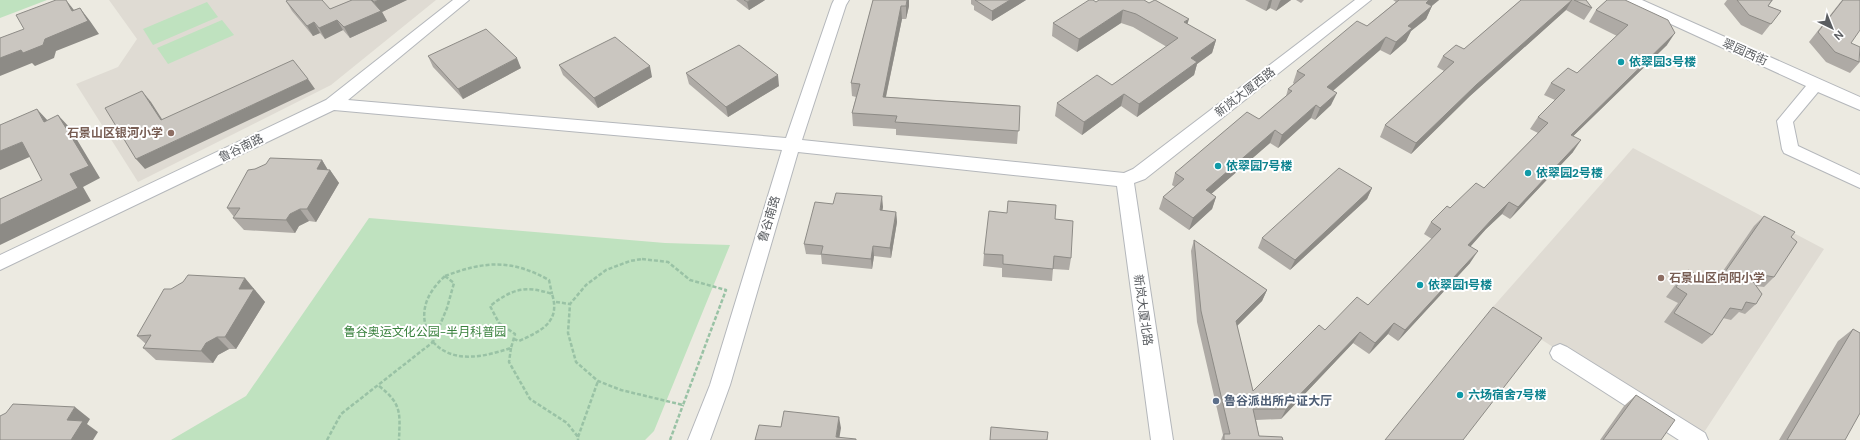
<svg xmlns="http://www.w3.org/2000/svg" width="1860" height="440" font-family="'DM Sans','Noto Sans SC',sans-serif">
  <rect width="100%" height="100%" fill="#eceae1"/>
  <path fill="#dfdbd3" d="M 109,0 L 436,0 L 331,85 L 138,182 L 76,84 L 118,67 L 137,39 Z
    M 1633,148 L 1824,249 L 1699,440 L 1492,308 Z"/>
  <path fill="#bfe2bf" d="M 0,0 L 47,0 L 0,18 Z
    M 207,2 L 218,17 L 153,45 L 143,29 Z
    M 222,20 L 234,35 L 168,64 L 157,48 Z
    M 369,218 L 665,243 L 730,245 L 654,431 L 645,440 L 171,440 L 246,396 Z"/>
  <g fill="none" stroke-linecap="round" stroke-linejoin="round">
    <defs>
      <path id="minor" d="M 453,0 L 469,0 L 348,100 L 786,138 L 832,4 L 834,0 L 849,0 L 846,5 L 802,140 L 1124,173 L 1133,169 L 1355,0 L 1371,0 L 1145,179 L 1134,183 L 1173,440 L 1151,440 L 1117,186 L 798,152 L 730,385 L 710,440 L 688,440 L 710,385 L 782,150 L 334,110 L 0,270 L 0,255 L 326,100 Z
        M 1623,0 L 1642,0 L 1860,97 L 1860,110 L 1818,92 L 1793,122 L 1798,146 L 1860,175 L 1860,188 L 1784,153 L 1782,149 L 1777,121 L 1806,86 L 1625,3 Z
        M 1560,344 L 1567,347 L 1705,433 L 1708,440 L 1679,440 L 1553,359 L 1550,353 L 1553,347 Z"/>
    </defs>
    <use href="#minor" stroke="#b4b7bb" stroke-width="2"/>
    <path stroke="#99c2a5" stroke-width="2.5" stroke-dasharray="4 2" stroke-linecap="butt" d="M 642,259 L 668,262 L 690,280 L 726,290 L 683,405 L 621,390 L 598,381 L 576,362 L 568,333 L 570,304 L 586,285 L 606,270 L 630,261 Z
      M 445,276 C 485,261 511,259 549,280 L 552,294
      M 445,276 L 454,283 L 447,308 L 433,342 C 417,317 424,295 445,276 Z
      M 556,302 L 570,304
      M 433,342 C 454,365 486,356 511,348 L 515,334 L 499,323 L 490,306 C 512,289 525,285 552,294 C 561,322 541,331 519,341 L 514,339
      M 511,348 L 509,362 L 530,399 L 567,423 L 578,437 L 578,440
      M 379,386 C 402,404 400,413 399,440
      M 578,437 L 598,381
      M 327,440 L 341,414 L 433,342
      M 670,440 L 683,405"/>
    <use href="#minor" fill="#fff" fill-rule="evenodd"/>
  </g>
  <path fill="#aeaaa5" d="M 352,0 L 407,0 L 382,12 L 387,21 L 350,38 L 343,30 L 325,39 L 320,33 L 313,36 L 292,11 L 286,1 L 330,9 Z
    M 736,0 L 765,0 L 749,10 Z
    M 873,0 L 909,6 L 906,19 L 902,19 L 886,97 L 1020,106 L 1017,144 L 896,135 L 896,129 L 853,126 L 852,113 L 856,97 L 852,96 L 851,83 Z
    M 971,0 L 1026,0 L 992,21 L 974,10 L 974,6 L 971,4 Z
    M 1245,0 L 1291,0 L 1276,11 L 1270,8 L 1266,11 Z
    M 1296,0 L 1304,0 L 1301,3 Z
    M 1393,0 L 1439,0 L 1432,6 L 1426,19 L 1411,31 L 1406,41 L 1390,55 L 1380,50 L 1333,91 L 1331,105 L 1315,120 L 1311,118 L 1278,148 L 1270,143 L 1211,194 L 1216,197 L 1212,209 L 1189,230 L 1159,209 L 1163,197 L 1175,187 L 1172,185 L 1175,173 L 1259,119 L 1286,96 L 1288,89 L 1294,84 L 1293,83 L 1297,71 L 1367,26 L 1396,2 Z
    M 1521,0 L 1586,0 L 1592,8 L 1584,20 L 1566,10 L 1470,96 L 1411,154 L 1380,137 L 1385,125 L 1444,71 L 1437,67 L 1443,56 L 1464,49 Z
    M 1607,0 L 1667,45 L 1573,136 L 1573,152 L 1510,219 L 1502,214 L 1486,229 L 1470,247 L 1470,263 L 1398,341 L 1388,334 L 1369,354 L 1353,343 L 1281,419 L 1256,420 L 1259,436 L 1283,440 L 1221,440 L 1223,435 L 1197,322 L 1191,251 L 1194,240 L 1267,290 L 1262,301 L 1237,326 L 1253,391 L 1325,330 L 1368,305 L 1432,239 L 1424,234 L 1431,222 L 1450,208 L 1484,188 L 1538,133 L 1530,129 L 1538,117 L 1555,100 L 1544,95 L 1551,83 L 1577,73 L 1617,36 L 1589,22 L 1596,10 Z
    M 1727,0 L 1773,0 L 1768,6 L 1781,11 L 1762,35 L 1741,25 L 1724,4 Z
    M 1842,0 L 1860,0 L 1851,43 L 1860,62 L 1850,73 L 1826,62 L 1809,42 Z
    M 1096,2 L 1187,24 L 1216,40 L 1212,53 L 1197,64 L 1194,75 L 1137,117 L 1121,106 L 1082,135 L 1055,116 L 1057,103 L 1112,85 L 1167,47 L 1133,27 L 1121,23 L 1077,52 L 1052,36 L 1053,23 Z
    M 428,56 L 521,68 L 463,99 L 433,67 Z
    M 559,65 L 652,77 L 598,108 L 563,75 Z
    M 686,73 L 779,86 L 728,117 L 689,84 Z
    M 322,160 L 328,170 L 330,170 L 339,183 L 316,222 L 309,221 L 299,226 L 295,233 L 244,230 L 233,218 L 234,217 L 227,208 L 255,169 Z
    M 1372,188 L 1367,199 L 1290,270 L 1258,248 L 1262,238 Z
    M 883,207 L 882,211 L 896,212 L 897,222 L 891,258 L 874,256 L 872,269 L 822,264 L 821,255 L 806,254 L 804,244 Z
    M 1764,216 L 1791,237 L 1774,277 L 1764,287 L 1756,286 L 1756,304 L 1745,314 L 1739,312 L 1731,320 L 1723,318 L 1712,335 L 1702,344 L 1664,322 L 1678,303 L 1666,297 L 1679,280 L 1688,270 L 1714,284 L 1754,226 Z
    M 1055,219 L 1071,258 L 1069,270 L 1053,269 L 1052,281 L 1002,277 L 1002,268 L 983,266 L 984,254 Z
    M 256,290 L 255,291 L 265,302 L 236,349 L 229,349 L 218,355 L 213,363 L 156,360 L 143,348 L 146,344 L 137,336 Z
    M 1853,329 L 1845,440 L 1779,440 L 1838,341 Z
    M 1636,395 L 1661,440 L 1600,440 L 1624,406 Z"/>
  <path fill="#8d8b86" d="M 66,0 L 74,10 L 80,8 L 90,21 L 99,34 L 56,51 L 54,58 L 35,66 L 32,63 L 0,76 L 0,58 L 45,39 L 72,11 Z
    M 379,0 L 407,0 L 382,12 L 387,21 L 350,38 L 344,27 L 379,11 L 374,2 Z
    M 751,0 L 765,0 L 749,10 L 747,2 Z
    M 907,0 L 909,0 L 909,6 L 906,19 L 906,6 Z
    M 1010,0 L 1026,0 L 992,21 L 992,11 Z
    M 1270,0 L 1272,0 L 1270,8 L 1266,11 L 1269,1 Z
    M 1281,0 L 1291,0 L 1276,11 L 1280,1 Z
    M 1429,0 L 1439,0 L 1420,15 L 1426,3 Z
    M 1572,0 L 1566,10 L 1470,96 L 1411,154 L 1416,143 L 1476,85 Z
    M 901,6 L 902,19 L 883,110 L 883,97 Z
    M 1432,6 L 1426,19 L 1411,31 L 1406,41 L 1390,55 L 1396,42 L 1408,26 Z
    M 1123,10 L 1121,23 L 1077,52 L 1079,39 Z
    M 1189,19 L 1185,32 L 1184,22 Z
    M 337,20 L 343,30 L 325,39 L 319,28 Z
    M 314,22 L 320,33 L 313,36 L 307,26 Z
    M 1675,33 L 1667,45 L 1563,146 L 1571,135 Z
    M 1386,37 L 1380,50 L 1322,100 L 1327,87 Z
    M 1216,40 L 1212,53 L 1197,64 L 1194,75 L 1137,117 L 1139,104 L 1191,58 Z
    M 517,58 L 521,68 L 463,99 L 458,89 Z
    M 650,66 L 652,77 L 598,108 L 594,98 Z
    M 778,75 L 779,86 L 728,117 L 726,107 Z
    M 308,79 L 315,89 L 145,169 L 136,159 Z
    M 142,91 L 151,102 L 169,130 L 161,120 Z
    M 1337,93 L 1331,105 L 1315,120 L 1320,108 Z
    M 1124,94 L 1121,106 L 1082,135 L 1084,122 Z
    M 1316,105 L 1311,118 L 1278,148 L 1282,135 Z
    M 37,109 L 49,122 L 44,122 Z
    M 58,115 L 70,128 L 100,178 L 83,187 L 91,201 L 0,245 L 0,225 L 70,174 Z
    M 1275,130 L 1270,143 L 1202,202 L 1206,190 Z
    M 1581,140 L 1573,152 L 1510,219 L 1518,207 Z
    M 22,142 L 34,155 L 0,170 L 0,151 Z
    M 322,160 L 329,172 L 330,170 L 339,183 L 316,222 L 307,209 L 317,169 Z
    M 1372,188 L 1367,199 L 1290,270 L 1295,260 Z
    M 882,196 L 883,207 L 880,221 L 880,210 Z
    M 1216,197 L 1212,209 L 1189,230 L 1193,218 Z
    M 1509,202 L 1502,214 L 1486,229 L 1461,257 L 1468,245 L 1494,217 Z
    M 300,209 L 309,221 L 299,226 L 295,233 L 286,220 L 290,214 Z
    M 896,212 L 897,222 L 891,258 L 890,248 Z
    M 873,246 L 874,256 L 872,269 L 871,259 Z
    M 1478,251 L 1470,263 L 1398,341 L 1405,330 Z
    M 245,278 L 265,302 L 236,349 L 225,337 L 239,289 Z
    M 1267,290 L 1262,301 L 1231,332 L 1236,321 Z
    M 1394,323 L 1388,334 L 1369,354 L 1375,343 Z
    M 1360,332 L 1353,343 L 1281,419 L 1286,409 Z
    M 217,337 L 229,349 L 218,355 L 213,363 L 201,351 L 206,343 Z
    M 75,407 L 90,419 L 87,424 L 98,432 L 93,440 L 71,440 L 67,420 Z
    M 839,417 L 841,428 L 839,440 L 836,437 Z"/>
  <path fill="#cac6c0" stroke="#8d8b86" d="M 56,0 L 66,0 L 72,11 L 80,8 L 88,21 L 45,39 L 43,45 L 23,53 L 21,50 L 0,58 L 0,38 L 24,29 L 16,15 Z
    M 288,0 L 322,0 L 330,9 L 352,0 L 371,0 L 381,11 L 344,27 L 337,20 L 319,28 L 314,22 L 307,26 L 286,1 Z
    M 372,0 L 379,0 L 374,2 Z
    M 744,0 L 751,0 L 747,2 Z
    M 873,0 L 907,0 L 906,6 L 901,6 L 883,97 L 1020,106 L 1019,131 L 895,122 L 897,116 L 852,113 L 860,84 L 851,83 Z
    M 975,0 L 1010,0 L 992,11 Z
    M 1089,0 L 1093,0 L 1096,2 L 1099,0 L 1144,0 L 1149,3 L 1155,0 L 1189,19 L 1184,22 L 1216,40 L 1191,58 L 1197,62 L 1139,104 L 1124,94 L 1084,122 L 1057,103 L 1097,75 L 1112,85 L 1178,38 L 1136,14 L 1123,10 L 1079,39 L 1053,23 Z
    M 1399,0 L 1429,0 L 1426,3 L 1432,6 L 1408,26 L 1412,28 L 1396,42 L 1386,37 L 1327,87 L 1337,93 L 1320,108 L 1316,105 L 1282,135 L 1275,130 L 1206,190 L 1216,197 L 1193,218 L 1163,197 L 1184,179 L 1175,173 L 1247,112 L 1259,119 L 1292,91 L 1288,89 L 1305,75 L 1297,71 L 1357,21 L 1367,26 Z
    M 1521,0 L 1572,0 L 1476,85 L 1416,143 L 1385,125 L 1454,62 L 1443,56 L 1456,45 L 1464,49 Z
    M 1574,0 L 1586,0 L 1592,8 Z
    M 1607,0 L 1625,0 L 1668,20 L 1675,33 L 1571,135 L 1581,140 L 1518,207 L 1509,202 L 1494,217 L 1468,245 L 1478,251 L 1405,330 L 1394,323 L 1375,343 L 1360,332 L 1286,409 L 1253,409 L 1259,436 L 1282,437 L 1283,440 L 1224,440 L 1224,434 L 1230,434 L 1201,311 L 1194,240 L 1267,290 L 1236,321 L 1253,391 L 1319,325 L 1325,330 L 1357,297 L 1368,305 L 1441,229 L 1431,222 L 1447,206 L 1450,208 L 1476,183 L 1484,188 L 1548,123 L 1538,117 L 1565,90 L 1551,83 L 1568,68 L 1577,73 L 1628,25 L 1596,10 Z
    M 1737,0 L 1772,0 L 1768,6 L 1781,11 L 1771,24 L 1749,15 Z
    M 1843,0 L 1860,0 L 1860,30 L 1851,43 L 1860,47 L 1859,62 L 1835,52 L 1818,32 Z
    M 486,29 L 517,58 L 458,89 L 428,56 Z
    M 615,37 L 650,66 L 594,98 L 559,65 Z
    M 739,45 L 778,75 L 726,107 L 686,73 Z
    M 293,60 L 308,79 L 136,159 L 105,108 L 142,91 L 161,120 Z
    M 37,109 L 44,122 L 58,115 L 89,166 L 70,174 L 78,188 L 0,225 L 0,199 L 42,180 L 22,142 L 0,151 L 0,125 Z
    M 270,158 L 322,160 L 317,169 L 330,170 L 307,209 L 300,209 L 290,214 L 286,220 L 233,218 L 240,208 L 227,208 L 248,170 L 255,169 L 266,164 Z
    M 1339,168 L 1372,188 L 1295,260 L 1262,238 Z
    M 836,193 L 882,196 L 880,210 L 896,212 L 890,248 L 873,246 L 871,259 L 821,254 L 823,246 L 804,244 L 815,202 L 833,204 Z
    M 1008,201 L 1056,205 L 1055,219 L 1073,221 L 1071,258 L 1054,256 L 1053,269 L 1003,264 L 1003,255 L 984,254 L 989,211 L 1007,213 Z
    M 1764,216 L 1795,232 L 1791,237 L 1797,242 L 1774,277 L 1746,272 L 1762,294 L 1756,304 L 1746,302 L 1742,310 L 1730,308 L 1712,335 L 1674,313 L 1687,294 L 1676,287 L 1688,270 L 1716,285 Z
    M 188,275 L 245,278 L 239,289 L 254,289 L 225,337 L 217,337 L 206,343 L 201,351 L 143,348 L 151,335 L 137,336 L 164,289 L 171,289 L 183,282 Z
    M 1493,307 L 1542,338 L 1463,440 L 1385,440 Z
    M 1853,329 L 1860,333 L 1860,413 L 1845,440 L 1787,440 Z
    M 1636,395 L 1675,420 L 1661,440 L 1603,440 Z
    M 13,404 L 75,407 L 67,420 L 83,421 L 71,440 L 0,440 L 0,416 L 6,413 Z
    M 784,411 L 839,417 L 836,437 L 856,439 L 856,440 L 755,440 L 759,425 L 781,427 Z
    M 991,427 L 1048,432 L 1047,440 L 990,440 Z"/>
  <g fill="#0f9aa8" stroke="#fff" stroke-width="1.5">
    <circle cx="1621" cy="62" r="4"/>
    <circle cx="1218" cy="166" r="4"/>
    <circle cx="1528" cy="173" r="4"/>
    <circle cx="1420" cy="285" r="4"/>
    <circle cx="1460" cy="395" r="4"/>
  </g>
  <g fill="#8d6e63" stroke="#fff" stroke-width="1.5">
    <circle cx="171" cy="133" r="4"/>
    <circle cx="1661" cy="278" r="4"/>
  </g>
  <circle fill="#5c6f8a" stroke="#fff" stroke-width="1.5" cx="1216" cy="401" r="4"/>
  <g text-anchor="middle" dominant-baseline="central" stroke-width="4" stroke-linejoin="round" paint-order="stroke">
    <g font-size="12" fill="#5a5d61" stroke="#fff">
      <text transform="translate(1745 52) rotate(24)">翠园西街</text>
      <text transform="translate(1245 92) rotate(-38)">新岚大厦西路</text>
      <text transform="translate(241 148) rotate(-26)">鲁谷南路</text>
      <text transform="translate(769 219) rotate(-73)">鲁谷南路</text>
      <text transform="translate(1143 310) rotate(82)">新岚大厦北路</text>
    </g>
    <g font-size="12" font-weight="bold" fill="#0d838f" stroke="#fff" text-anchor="start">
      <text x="1629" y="62">依翠园3号楼</text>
      <text x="1226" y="166">依翠园7号楼</text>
      <text x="1536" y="173">依翠园2号楼</text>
      <text x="1428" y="285">依翠园1号楼</text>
      <text x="1468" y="395">六场宿舍7号楼</text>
    </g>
    <g font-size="12" font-weight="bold" fill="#785e54" stroke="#fff" text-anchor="end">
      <text x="163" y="133">石景山区银河小学</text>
      <text x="1669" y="278" text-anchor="start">石景山区向阳小学</text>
    </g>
    <g font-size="12" fill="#39813d" stroke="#fff">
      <text x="425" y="332">鲁谷奥运文化公园-半月科普园</text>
    </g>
    <g font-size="12" font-weight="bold" fill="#4e5e75" stroke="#fff" text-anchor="start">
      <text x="1224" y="401">鲁谷派出所户证大厅</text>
    </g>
  </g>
  <g transform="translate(1832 28) rotate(137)" stroke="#ffffff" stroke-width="3" paint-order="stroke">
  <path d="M0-3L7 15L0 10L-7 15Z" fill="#5a5d61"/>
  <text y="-6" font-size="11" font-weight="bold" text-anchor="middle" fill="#5a5d61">N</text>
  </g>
</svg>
